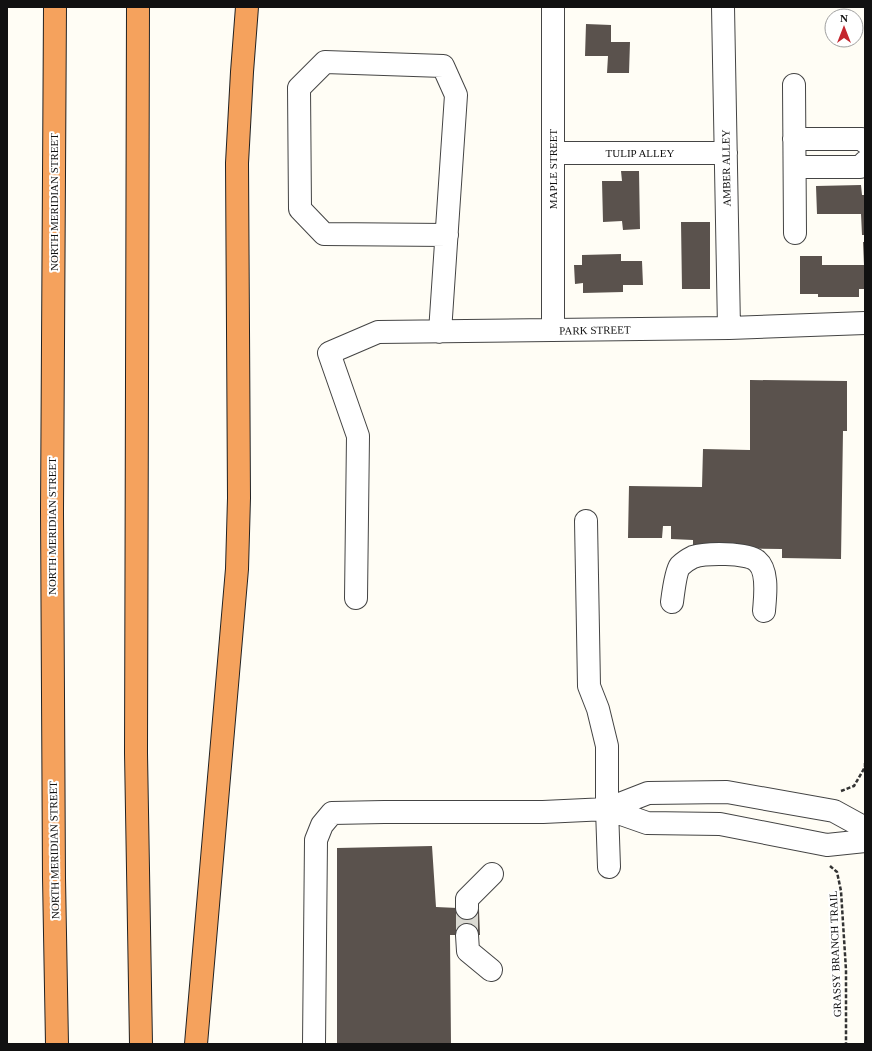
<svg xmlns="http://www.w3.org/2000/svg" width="872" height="1051" font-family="'Times New Roman',serif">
  <rect width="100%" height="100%" fill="#fffdf5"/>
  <path fill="#5a524d" d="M 586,24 L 611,25 L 611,42 L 630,42 L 629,73 L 607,73 L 608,56 L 585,56 Z
    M 621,171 L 639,171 L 640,229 L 623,230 L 622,221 L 603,222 L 602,181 L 622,181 Z
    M 861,185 L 862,195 L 865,195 L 865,235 L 862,235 L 861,214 L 817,214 L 816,186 Z
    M 681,222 L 710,222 L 710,289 L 682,289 Z
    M 863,242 L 865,242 L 865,289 L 859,289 L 859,297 L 818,297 L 818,294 L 800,294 L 800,256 L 822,256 L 822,265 L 864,265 Z
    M 621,254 L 621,261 L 642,261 L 643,285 L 623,285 L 623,292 L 583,293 L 583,283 L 575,284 L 574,265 L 582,265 L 582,255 Z
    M 750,380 L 847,381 L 847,431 L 843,431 L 841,559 L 782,558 L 782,549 L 693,548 L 693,540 L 671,539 L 671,526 L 663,526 L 662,538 L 628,538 L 629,486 L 702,487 L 703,449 L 750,450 Z
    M 432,846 L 436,907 L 479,909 L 480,935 L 450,935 L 451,1044 L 337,1044 L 337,848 Z"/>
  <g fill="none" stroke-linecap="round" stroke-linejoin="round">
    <path stroke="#dbdad3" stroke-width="22" stroke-dasharray="22 11" stroke-linecap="butt" d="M 467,908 L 467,935"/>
    <defs>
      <path id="minor" d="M 553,7 L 553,330
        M 723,7 L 729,328
        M 794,85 L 795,233
        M 794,139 L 862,139 L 865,142
        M 553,153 L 726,153
        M 795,167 L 860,167 L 865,162
        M 440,332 L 456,95 L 443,66 L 325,62 L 299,88 L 300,209 L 324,234 L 447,235
        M 586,521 L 589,686 L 598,709 L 607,746 L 607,809 L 609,867
        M 356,598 L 358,436 L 329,353 L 378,332 L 729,328 L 865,323
        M 672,602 C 673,594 676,571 680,566 C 683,563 689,559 693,557 C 705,553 747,552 757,561 C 769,571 765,597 764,611
        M 607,809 L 647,823 L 720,824 L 827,845 L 865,841
        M 467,908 L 467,899 L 492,874
        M 467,935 L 468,951 L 491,970
        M 314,1044 L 316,840 L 322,825 L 332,813 L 384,812 L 543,812 L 607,809 L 648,793 L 727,792 L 834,811 L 865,828"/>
      <path id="highway" d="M 55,7 L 52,512 L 54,878 L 57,1044
        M 138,7 L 136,753 L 141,1044
        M 196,1044 L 237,569 L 239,498 L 237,163 L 242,72 L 247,7"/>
    </defs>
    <use href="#minor" stroke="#444" stroke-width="24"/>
    <use href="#highway" stroke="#222" stroke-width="24"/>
    <path stroke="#333" stroke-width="2.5" stroke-dasharray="4 2" stroke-linecap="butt" d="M 841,791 L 854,786 L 865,767 L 865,763
      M 830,866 L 837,872 L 841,891 L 846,970 L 846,1044"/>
    <use href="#minor" stroke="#fff" stroke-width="22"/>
    <use href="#highway" stroke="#f5a25d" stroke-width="22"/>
  </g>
  <g text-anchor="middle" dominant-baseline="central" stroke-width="4" stroke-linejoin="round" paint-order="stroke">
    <g font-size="11" fill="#111" stroke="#fff">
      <text x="640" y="153">TULIP ALLEY</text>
      <text transform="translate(726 168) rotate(-91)">AMBER ALLEY</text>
      <text transform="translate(553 169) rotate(-90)">MAPLE STREET</text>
      <text transform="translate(54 202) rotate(-90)">NORTH MERIDIAN STREET</text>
      <text transform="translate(595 330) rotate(-1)">PARK STREET</text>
      <text transform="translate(52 526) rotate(-90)">NORTH MERIDIAN STREET</text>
      <text transform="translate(54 850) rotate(-91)">NORTH MERIDIAN STREET</text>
      <text transform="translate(835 954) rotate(-92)">GRASSY BRANCH TRAIL</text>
    </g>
  </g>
  <rect width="872" height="1051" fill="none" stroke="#111111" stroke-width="16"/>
  <g transform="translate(844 28)"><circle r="19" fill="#ffffff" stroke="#a0a0a0"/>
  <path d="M0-3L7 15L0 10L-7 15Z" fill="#c4262e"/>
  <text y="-6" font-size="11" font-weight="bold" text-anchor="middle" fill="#111111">N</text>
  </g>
</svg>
